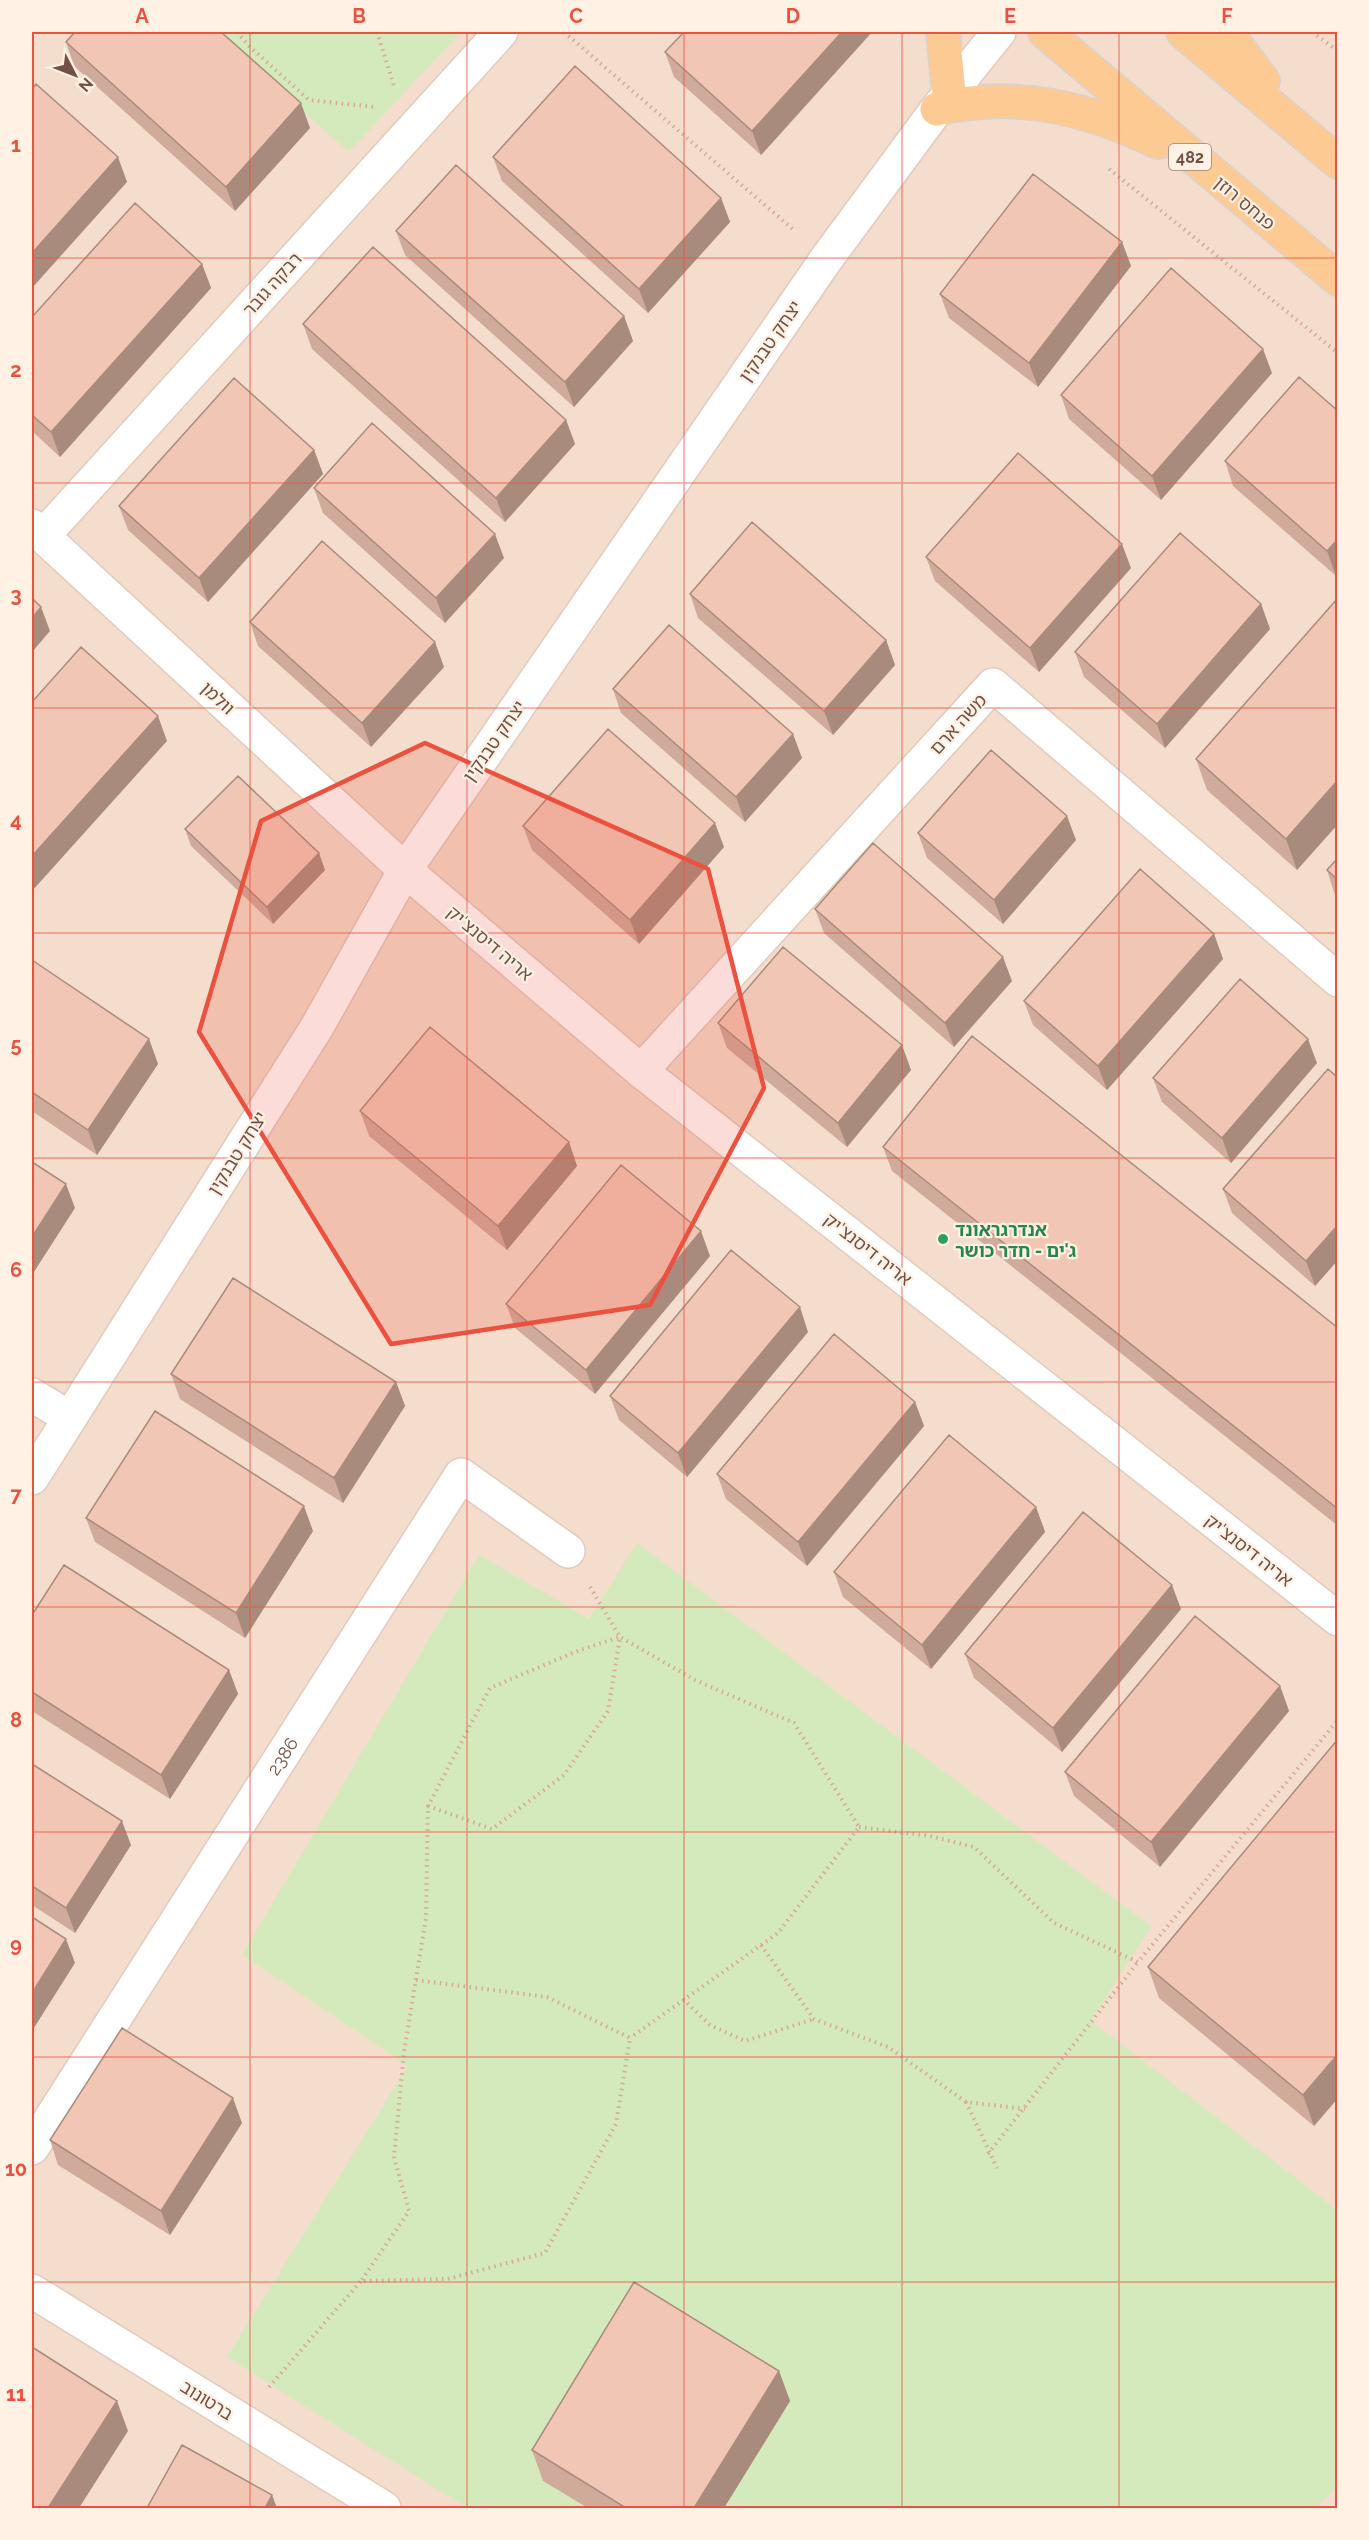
<svg xmlns="http://www.w3.org/2000/svg" width="1369" height="2540" font-family="Raleway,'Noto Sans Hebrew',sans-serif">
  <rect width="100%" height="100%" fill="#fdeddd"/>
  <path fill="#f4ddcc" d="M 32,32 L 1337,32 L 1337,2508 L 32,2508 Z"/>
  <path fill="#d4e9bc" d="M 213,32 L 461,32 L 349,152 Z
    M 637,1543 L 1151,1926 L 1091,2021 L 1337,2210 L 1337,2486 L 1316,2508 L 467,2508 L 227,2357 L 408,2066 L 242,1955 L 479,1555 L 589,1619 Z"/>
  <g fill="none" stroke-linecap="round" stroke-linejoin="round">
    <defs>
      <g id="minor">
        <path d="M 32,526 L 405,870 L 641,1071 L 1338,1619"/>
        <path d="M 43,536 L 501,32"/>
        <path d="M 641,1071 L 993,685 L 1338,980"/>
        <path d="M 32,1395 L 70,1418"/>
        <path d="M 32,1478 L 317,1027 L 405,870 L 827,258 L 937,109 L 999,32"/>
        <path id="s1" d="M 32,2148 L 461,1475 L 568,1551"/>
        <path d="M 32,2291 L 384,2508"/>
      </g>
      <path id="primary" d="M 943,32 L 949,93
        M 1045,32 L 1338,279
        M 1183,32 L 1338,162
        M 1226,32 L 1263,81
        M 937,109 C 1015,90 1087,108 1158,142"/>
    </defs>
    <use href="#minor" stroke="#e2cabd" stroke-width="36"/>
    <use href="#primary" stroke="#dad2cf" stroke-width="36"/>
    <path stroke="#d6a998" stroke-width="4" stroke-dasharray="1.5 4.5" stroke-linecap="butt" d="M 237,32 L 249,46 L 309,100 L 375,107
      M 377,32 L 394,86
      M 564,32 L 795,231
      M 1312,32 L 1338,51
      M 1109,169 L 1338,353
      M 590,1587 L 620,1637 L 695,1680 L 794,1723 L 859,1827 L 778,1933 L 630,2038
      M 428,1806 L 492,1829 L 564,1775 L 608,1711 L 620,1637
      M 859,1827 L 930,1836 L 974,1847 L 1054,1923 L 1138,1962 L 1338,1720
      M 761,1945 L 814,2019 L 888,2047 L 966,2102 L 1025,2109
      M 416,1980 L 547,1997 L 630,2038 L 616,2124 L 545,2253 L 447,2279 L 361,2281 L 409,2211 L 394,2157 L 404,2052 L 426,1918 L 428,1806 L 490,1688 L 580,1650 L 620,1637
      M 683,1999 L 710,2025 L 745,2041 L 814,2019
      M 966,2102 L 997,2168
      M 988,2154 L 1138,1962
      M 269,2387 L 361,2281"/>
    <use href="#minor" stroke="#fff" stroke-width="33"/>
    <use href="#primary" stroke="#feca93" stroke-width="33"/>
  </g>
  <path fill="#d0aa9b" d="M 872,32 L 761,155 L 674,77 L 665,52 Z
    M 66,42 L 310,128 L 235,211 L 74,66 Z
    M 493,157 L 721,198 L 730,222 L 648,313 L 502,181 Z
    M 396,231 L 624,316 L 633,341 L 574,407 L 405,255 Z
    M 1122,242 L 1131,266 L 1038,387 L 949,318 L 940,294 Z
    M 202,264 L 211,288 L 60,457 L 32,431 L 32,317 Z
    M 303,324 L 566,420 L 575,444 L 505,522 L 312,349 Z
    M 1272,373 L 1161,500 L 1069,419 L 1061,395 Z
    M 1338,411 L 1338,574 L 1336,576 L 1233,486 L 1225,461 Z
    M 314,450 L 323,474 L 208,602 L 128,530 L 119,506 Z
    M 314,488 L 504,558 L 445,623 L 323,513 Z
    M 926,557 L 1131,568 L 1039,672 L 935,581 Z
    M 690,594 L 886,640 L 895,665 L 833,735 L 698,618 Z
    M 1338,598 L 1338,824 L 1297,870 L 1207,790 L 1196,759 Z
    M 1261,604 L 1270,629 L 1165,748 L 1084,677 L 1075,652 Z
    M 250,622 L 444,667 L 371,747 L 258,646 Z
    M 613,689 L 802,758 L 745,822 L 621,713 Z
    M 523,826 L 724,847 L 639,944 L 532,850 Z
    M 185,829 L 325,870 L 273,924 L 191,846 Z
    M 918,833 L 1076,840 L 1003,924 L 927,858 Z
    M 1338,858 L 1338,897 L 1335,895 L 1327,870 Z
    M 815,909 L 1012,981 L 954,1047 L 824,933 Z
    M 1214,934 L 1223,959 L 1107,1090 L 1033,1025 L 1024,1001 Z
    M 32,960 L 149,1039 L 158,1064 L 97,1155 L 32,1111 Z
    M 718,1023 L 911,1070 L 847,1147 L 727,1048 Z
    M 1317,1063 L 1231,1163 L 1162,1102 L 1153,1078 Z
    M 1338,1078 L 1338,1260 L 1315,1286 L 1232,1213 L 1223,1189 Z
    M 360,1111 L 569,1142 L 577,1166 L 507,1250 L 369,1136 Z
    M 883,1147 L 1338,1328 L 1338,1526 L 892,1171 Z
    M 710,1256 L 595,1394 L 515,1328 L 506,1304 Z
    M 808,1332 L 687,1477 L 619,1420 L 610,1396 Z
    M 171,1374 L 396,1382 L 405,1406 L 343,1503 L 180,1399 Z
    M 915,1402 L 924,1426 L 807,1566 L 726,1499 L 717,1474 Z
    M 1036,1507 L 1045,1532 L 931,1669 L 843,1597 L 834,1572 Z
    M 86,1518 L 313,1531 L 245,1638 L 95,1542 Z
    M 1181,1609 L 1062,1752 L 974,1678 L 965,1654 Z
    M 32,1615 L 229,1670 L 238,1694 L 170,1799 L 32,1711 Z
    M 1280,1686 L 1289,1711 L 1160,1867 L 1074,1796 L 1065,1772 Z
    M 1338,1739 L 1338,2098 L 1314,2126 L 1159,1998 L 1148,1967 Z
    M 32,1764 L 131,1845 L 75,1933 L 32,1905 Z
    M 242,2123 L 170,2235 L 58,2165 L 50,2140 Z
    M 779,2371 L 790,2401 L 724,2508 L 588,2508 L 543,2481 L 532,2450 Z"/>
  <path fill="#a98b7e" d="M 842,32 L 872,32 L 761,155 L 752,131 Z
    M 301,103 L 310,128 L 235,211 L 226,187 Z
    M 118,157 L 127,182 L 32,288 L 32,253 Z
    M 721,198 L 730,222 L 648,313 L 639,289 Z
    M 1122,242 L 1131,266 L 1038,387 L 1029,363 Z
    M 202,264 L 211,288 L 60,457 L 51,432 Z
    M 624,316 L 633,341 L 574,407 L 565,382 Z
    M 1263,349 L 1272,373 L 1161,500 L 1152,476 Z
    M 566,420 L 575,444 L 505,522 L 496,498 Z
    M 314,450 L 323,474 L 208,602 L 199,578 Z
    M 495,534 L 504,558 L 445,623 L 436,598 Z
    M 1338,539 L 1338,574 L 1336,576 L 1327,551 Z
    M 1122,544 L 1131,568 L 1039,672 L 1030,648 Z
    M 1261,604 L 1270,629 L 1165,748 L 1157,724 Z
    M 41,607 L 50,631 L 32,652 L 32,618 Z
    M 886,640 L 895,665 L 833,735 L 824,711 Z
    M 435,642 L 444,667 L 371,747 L 362,723 Z
    M 158,716 L 167,741 L 32,891 L 32,856 Z
    M 793,734 L 802,758 L 745,822 L 736,797 Z
    M 1338,780 L 1338,824 L 1297,870 L 1286,839 Z
    M 1067,816 L 1076,840 L 1003,924 L 994,900 Z
    M 715,823 L 724,847 L 639,944 L 630,920 Z
    M 319,853 L 325,870 L 273,924 L 267,907 Z
    M 1214,934 L 1223,959 L 1107,1090 L 1098,1066 Z
    M 1003,957 L 1012,981 L 954,1047 L 945,1023 Z
    M 149,1039 L 158,1064 L 97,1155 L 88,1130 Z
    M 1308,1039 L 1317,1063 L 1231,1163 L 1222,1138 Z
    M 902,1045 L 911,1070 L 847,1147 L 838,1123 Z
    M 569,1142 L 577,1166 L 507,1250 L 498,1226 Z
    M 66,1184 L 75,1208 L 32,1275 L 32,1237 Z
    M 1338,1225 L 1338,1260 L 1315,1286 L 1306,1261 Z
    M 701,1231 L 710,1256 L 595,1394 L 586,1370 Z
    M 800,1307 L 808,1332 L 687,1477 L 678,1453 Z
    M 396,1382 L 405,1406 L 343,1503 L 334,1478 Z
    M 915,1402 L 924,1426 L 807,1566 L 798,1542 Z
    M 304,1506 L 313,1531 L 245,1638 L 236,1613 Z
    M 1036,1507 L 1045,1532 L 931,1669 L 922,1645 Z
    M 1172,1585 L 1181,1609 L 1062,1752 L 1053,1728 Z
    M 229,1670 L 238,1694 L 170,1799 L 161,1775 Z
    M 1280,1686 L 1289,1711 L 1160,1867 L 1151,1842 Z
    M 122,1821 L 131,1845 L 75,1933 L 66,1908 Z
    M 66,1939 L 75,1963 L 32,2031 L 32,1993 Z
    M 1338,2054 L 1338,2098 L 1314,2126 L 1303,2095 Z
    M 233,2098 L 242,2123 L 170,2235 L 161,2211 Z
    M 779,2371 L 790,2401 L 724,2508 L 694,2508 Z
    M 117,2401 L 128,2431 L 79,2508 L 48,2508 Z
    M 272,2495 L 277,2508 L 265,2508 Z"/>
  <path fill="#f2c6b4" stroke="#a98b7e" stroke-width="1.5" d="M 75,32 L 221,32 L 301,103 L 226,187 L 66,42 Z
    M 684,32 L 842,32 L 752,131 L 665,52 Z
    M 575,66 L 721,198 L 639,289 L 493,157 Z
    M 36,84 L 118,157 L 32,253 L 32,89 Z
    M 456,165 L 624,316 L 565,382 L 396,231 Z
    M 1033,174 L 1122,242 L 1029,363 L 940,294 Z
    M 135,203 L 202,264 L 51,432 L 32,415 L 32,317 Z
    M 373,247 L 566,420 L 496,498 L 303,324 Z
    M 1171,268 L 1263,349 L 1152,476 L 1061,395 Z
    M 1299,377 L 1338,411 L 1338,539 L 1327,551 L 1225,461 Z
    M 234,378 L 314,450 L 199,578 L 119,506 Z
    M 372,423 L 495,534 L 436,598 L 314,488 Z
    M 1018,453 L 1122,544 L 1030,648 L 926,557 Z
    M 752,522 L 886,640 L 824,711 L 690,594 Z
    M 1180,533 L 1261,604 L 1157,724 L 1075,652 Z
    M 322,541 L 435,642 L 362,723 L 250,622 Z
    M 32,598 L 41,607 L 32,618 Z
    M 1338,598 L 1338,780 L 1286,839 L 1196,759 Z
    M 669,625 L 793,734 L 736,797 L 613,689 Z
    M 81,647 L 158,716 L 32,856 L 32,702 Z
    M 608,729 L 715,823 L 630,920 L 523,826 Z
    M 991,750 L 1067,816 L 994,900 L 918,833 Z
    M 238,776 L 319,853 L 267,907 L 185,829 Z
    M 873,843 L 1003,957 L 945,1023 L 815,909 Z
    M 1338,858 L 1338,880 L 1327,870 Z
    M 1140,869 L 1214,934 L 1098,1066 L 1024,1001 Z
    M 783,947 L 902,1045 L 838,1123 L 718,1023 Z
    M 32,960 L 149,1039 L 88,1130 L 32,1092 Z
    M 1240,979 L 1308,1039 L 1222,1138 L 1153,1078 Z
    M 430,1027 L 569,1142 L 498,1226 L 360,1111 Z
    M 972,1036 L 1338,1328 L 1338,1509 L 883,1147 Z
    M 1328,1069 L 1338,1078 L 1338,1225 L 1306,1261 L 1223,1189 Z
    M 32,1162 L 66,1184 L 32,1237 Z
    M 621,1165 L 701,1231 L 586,1370 L 506,1304 Z
    M 731,1250 L 800,1307 L 678,1453 L 610,1396 Z
    M 233,1278 L 396,1382 L 334,1478 L 171,1374 Z
    M 834,1334 L 915,1402 L 798,1542 L 717,1474 Z
    M 155,1411 L 304,1506 L 236,1613 L 86,1518 Z
    M 949,1435 L 1036,1507 L 922,1645 L 834,1572 Z
    M 1083,1512 L 1172,1585 L 1053,1728 L 965,1654 Z
    M 64,1565 L 229,1670 L 161,1775 L 32,1692 L 32,1615 Z
    M 1195,1616 L 1280,1686 L 1151,1842 L 1065,1772 Z
    M 1338,1739 L 1338,2054 L 1303,2095 L 1148,1967 Z
    M 32,1764 L 122,1821 L 66,1908 L 32,1886 Z
    M 32,1917 L 66,1939 L 32,1993 Z
    M 122,2028 L 233,2098 L 161,2211 L 50,2140 Z
    M 634,2282 L 779,2371 L 694,2508 L 626,2508 L 532,2450 Z
    M 32,2347 L 117,2401 L 48,2508 L 32,2508 Z
    M 182,2445 L 272,2495 L 265,2508 L 147,2508 Z"/>
  <path fill="#eb513e" fill-opacity="0.2" stroke="#eb513e" stroke-width="4.5" stroke-linejoin="round" d="M 425,743 L 708,869 L 764,1088 L 650,1305 L 391,1344 L 199,1032 L 261,821 Z"/>
  <path fill="none" stroke="#eb513e" stroke-width="1.5" stroke-opacity="0.55" d="M 250,32 L 250,2508M 467,32 L 467,2508M 684,32 L 684,2508M 902,32 L 902,2508M 1119,32 L 1119,2508M 32,258 L 1338,258M 32,483 L 1338,483M 32,708 L 1338,708M 32,933 L 1338,933M 32,1158 L 1338,1158M 32,1382 L 1338,1382M 32,1607 L 1338,1607M 32,1832 L 1338,1832M 32,2057 L 1338,2057M 32,2282 L 1338,2282"/>
  <circle fill="#2e9e5b" stroke="#fff1e4" stroke-width="2" cx="943" cy="1239" r="6"/>
  <g text-anchor="middle" dominant-baseline="central" stroke-width="4.5" stroke-linejoin="round" paint-order="stroke">
    <rect fill="#fff1e4" stroke="#9c8075" stroke-width="1.5" x="1169" y="144" width="42" height="26" rx="4.5"/>
    <g font-size="16" font-weight="bold" fill="#725046">
      <text x="1190" y="157">482</text>
    </g>
    <g font-size="18" fill="#725046" stroke="#fff1e4">
      <text transform="translate(1245 203) rotate(40)">פנחס רוזן</text>
      <text transform="translate(272 284) rotate(-48)">רבקה גובר</text>
      <text transform="translate(770 341) rotate(-55)">יצחק טבנקין</text>
      <text transform="translate(218 698) rotate(43)">וולמן</text>
      <text transform="translate(958 724) rotate(-48)">משה ארם</text>
      <text transform="translate(494 741) rotate(-55)">יצחק טבנקין</text>
      <text transform="translate(490 943) rotate(40)">אריה דיסנצ'יק</text>
      <text transform="translate(237 1153) rotate(-58)">יצחק טבנקין</text>
      <text transform="translate(868 1249) rotate(38)">אריה דיסנצ'יק</text>
      <text transform="translate(1249 1550) rotate(38)">אריה דיסנצ'יק</text>
      <text stroke="none"><textPath href="#s1" startOffset="465">2386</textPath></text>
      <text transform="translate(207 2400) rotate(32)">ברטונוב</text>
    </g>
    <g font-size="18" font-weight="bold" fill="#27864d" stroke="#fff1e4" text-anchor="start">
      <text x="955" y="1229">אנדרגראונד<tspan x="955" dy="21">ג'ים - חדר כושר</tspan></text>
    </g>
  </g>
  <rect width="1369" height="2540" fill="none" stroke="#fff1e4" stroke-width="66"/>
  <g transform="translate(75 75) rotate(132)" stroke="#fff1e4" stroke-width="4.5" paint-order="stroke">
  <path d="M0-4.5L10 22L0 15L-10 22Z" fill="#725046"/>
  <text y="-9" font-size="16" font-weight="bold" text-anchor="middle" fill="#725046">N</text>
  </g>
  <rect x="33" y="33" width="1303" height="2474" fill="none" stroke="#eb513e" stroke-width="2"/>
  <g font-size="20" text-anchor="middle" font-weight="bold" fill="#eb513e">
    <text x="142" y="23">A</text>
    <text x="359" y="23">B</text>
    <text x="576" y="23">C</text>
    <text x="793" y="23">D</text>
    <text x="1010" y="23">E</text>
    <text x="1227" y="23">F</text>
    <text x="16" y="152">1</text>
    <text x="16" y="377">2</text>
    <text x="16" y="602">3</text>
    <text x="16" y="827">4</text>
    <text x="16" y="1052">5</text>
    <text x="16" y="1277">6</text>
    <text x="16" y="1502">7</text>
    <text x="16" y="1727">8</text>
    <text x="16" y="1952">9</text>
    <text x="16" y="2176">10</text>
    <text x="16" y="2401">11</text>
  </g>
</svg>
